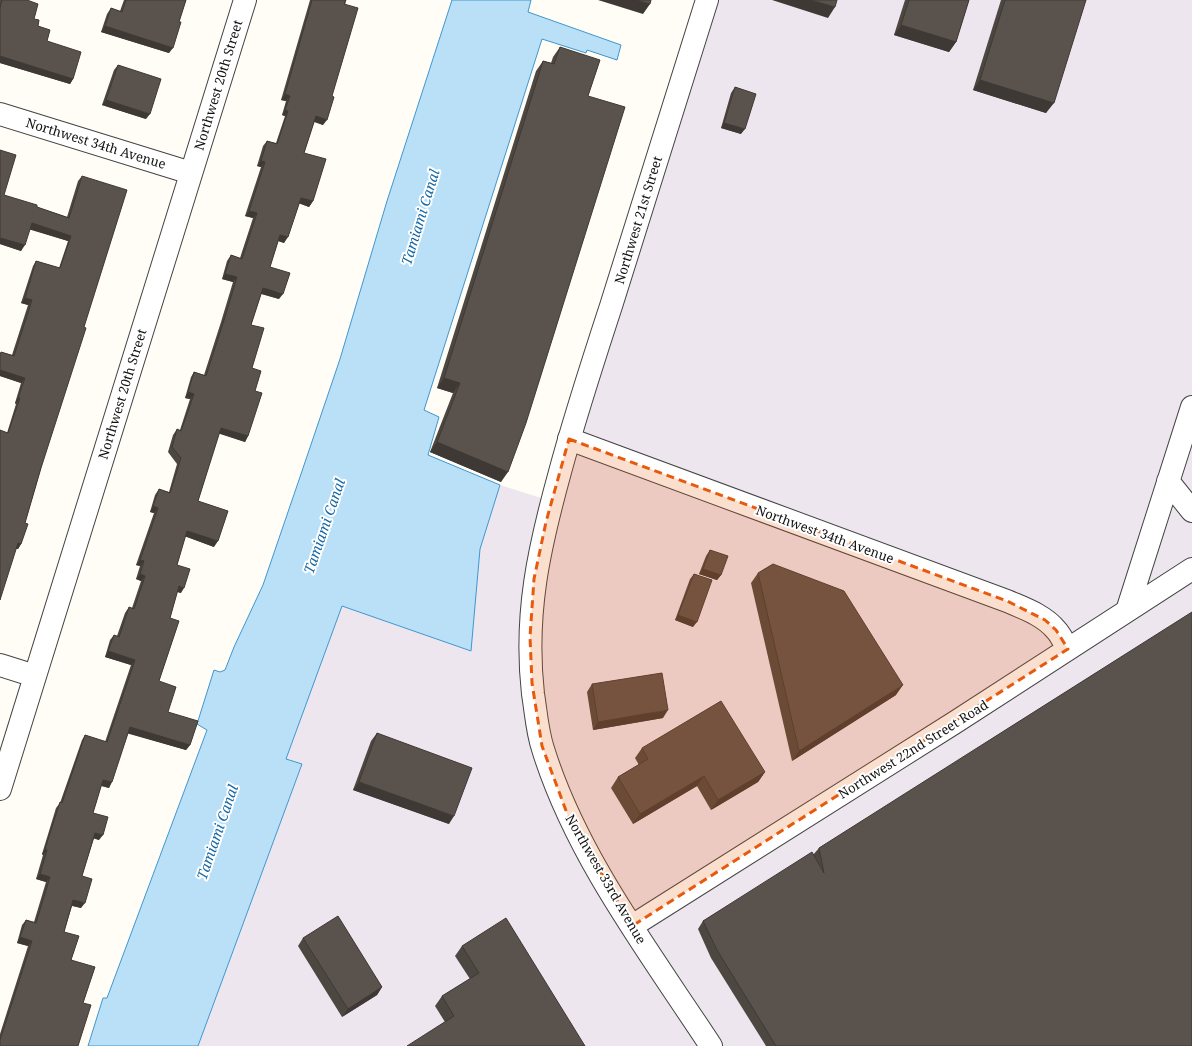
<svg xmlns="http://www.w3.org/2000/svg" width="1192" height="1046" font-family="'Noto Serif',serif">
  <rect width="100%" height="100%" fill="#fffdf5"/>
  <path fill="#eee6ef" d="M 715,0 L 1192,0 L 1192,1046 L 198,1046 L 302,765 L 286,760 L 342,606 L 470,651 L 480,549 L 500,485 L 560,504 Z"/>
  <path fill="#b9e0f7" stroke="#3f96cf" d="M 452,0 L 531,0 L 528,12 L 621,45 L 617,60 L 587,50 L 586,53 L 542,39 L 424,410 L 439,417 L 428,455 L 500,485 L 480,549 L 471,651 L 342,606 L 286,759 L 302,764 L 198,1046 L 88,1046 L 103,998 L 107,998 L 207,730 L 197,724 L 214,670 L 220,672 L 225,670 L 234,647 L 263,585 L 301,474 L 340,359 L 387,201 Z"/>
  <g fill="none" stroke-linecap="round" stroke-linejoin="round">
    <defs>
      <path id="minor" d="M 0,114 L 191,173
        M 569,439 L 1007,601 C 1023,608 1044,615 1056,630 C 1061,635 1064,643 1068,649
        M 1168,481 L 1192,511
        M 1127,611 L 1192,407
        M 0,665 L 35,676
        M 0,789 L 245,0
        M 632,926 L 954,723 L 1192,569"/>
      <path id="tertiary" d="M 707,0 C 675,102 643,204 611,306 C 593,361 575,416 560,472 C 539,548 524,614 533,694 C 536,712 537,731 543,749 C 576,856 650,953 711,1046"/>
    </defs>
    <use href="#minor" stroke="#444" stroke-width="24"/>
    <use href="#tertiary" stroke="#444" stroke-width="24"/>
    <use href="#minor" stroke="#fff" stroke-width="22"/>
    <use href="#tertiary" stroke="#fff" stroke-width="22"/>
  </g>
  <path fill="#4d4742" d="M 0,0 L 27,0 L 34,19 L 38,26 L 47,41 L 73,79 L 70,84 L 0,63 Z
    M 124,0 L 186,0 L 169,53 L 101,32 L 107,14 L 111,8 L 120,11 Z
    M 310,0 L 346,0 L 323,125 L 314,122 L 304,153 L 313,201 L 309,207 L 299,203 L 284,243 L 278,241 L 270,267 L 279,299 L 261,294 L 251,325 L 252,368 L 255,391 L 248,436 L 245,442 L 219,433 L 198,501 L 214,547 L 185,536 L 177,565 L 181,593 L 177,592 L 170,618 L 159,681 L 168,712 L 190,745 L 186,750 L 128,733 L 109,788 L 101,786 L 93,813 L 99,840 L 94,838 L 82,876 L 81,908 L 72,906 L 64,932 L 83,1003 L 0,1046 L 0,1034 L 28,946 L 17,943 L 22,925 L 26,920 L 34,922 L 46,882 L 36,879 L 43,855 L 42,854 L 56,808 L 60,803 L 82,740 L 85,735 L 105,742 L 131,665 L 105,657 L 110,640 L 114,635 L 117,636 L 125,613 L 129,607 L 132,608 L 141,581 L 136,579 L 140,566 L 136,565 L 154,513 L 150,512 L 155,495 L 159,489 L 169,492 L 177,464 L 168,452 L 173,435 L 177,429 L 180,430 L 190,399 L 185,398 L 191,377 L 194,372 L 204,375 L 221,322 L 233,282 L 222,279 L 227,261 L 231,255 L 240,258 L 253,218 L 245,216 L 261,167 L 257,166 L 263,146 L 267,141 L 276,143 L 285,116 L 282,115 L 286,101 L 281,100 Z
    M 905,0 L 969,0 L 956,42 L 949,52 L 894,35 Z
    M 1001,0 L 1086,0 L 1046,113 L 973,90 Z
    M 560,47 L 588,96 L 501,482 L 430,452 L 453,393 L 437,388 L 536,71 L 543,61 L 551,63 L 553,57 Z
    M 118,65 L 146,119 L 102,105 L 114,70 Z
    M 735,87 L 741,134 L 721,128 L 731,93 Z
    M 0,150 L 4,195 L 37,207 L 67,217 L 78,181 L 82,176 L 41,468 L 25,523 L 21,544 L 18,549 L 16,549 L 7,433 L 16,404 L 15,403 L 21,383 L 0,376 L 0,354 L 1,352 L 12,355 L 28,305 L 21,303 L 33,266 L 36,261 L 59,268 L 68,241 L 30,229 L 21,251 L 0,244 Z
    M 710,550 L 721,575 L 717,580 L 699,574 L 706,556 Z
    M 758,573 L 896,695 L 792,761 L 751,583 Z
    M 694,574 L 693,627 L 675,620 L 690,579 Z
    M 592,684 L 663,718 L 593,730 L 587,692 Z
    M 377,733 L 449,824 L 353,790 L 371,741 Z
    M 642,748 L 765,772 L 758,782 L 711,810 L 697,786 L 633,824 L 611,788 L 618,777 L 639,765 L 635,758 Z
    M 819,848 L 1192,1046 L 766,1046 L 711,958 L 698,929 L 703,921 L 813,855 Z
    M 303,938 L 382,987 L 377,995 L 342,1017 L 298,946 Z
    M 462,946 L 585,1046 L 445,1022 L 435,1006 L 442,996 L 470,979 L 455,956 Z"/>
  <path fill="#3f3936" d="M 598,0 L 637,0 L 650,4 L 643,14 Z
    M 772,0 L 811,0 L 835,7 L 828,18 Z
    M 901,25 L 956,42 L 949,52 L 894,35 Z
    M 105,26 L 173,48 L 169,53 L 101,32 Z
    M 0,56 L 73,79 L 70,84 L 0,63 Z
    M 980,80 L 1054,103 L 1046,113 L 973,90 Z
    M 285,94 L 290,96 L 286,101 L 281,100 Z
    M 106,100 L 150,114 L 146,119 L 102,105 Z
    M 285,110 L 288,111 L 285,116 L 282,115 Z
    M 316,116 L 327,120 L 323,125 L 313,121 Z
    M 724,123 L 745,129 L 741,134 L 721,128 Z
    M 261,161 L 265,162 L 261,167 L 257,166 Z
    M 301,198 L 313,201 L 309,207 L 298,203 Z
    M 249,211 L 257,213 L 253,218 L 245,216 Z
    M 32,223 L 71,236 L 68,241 L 28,229 Z
    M 280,235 L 288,237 L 284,243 L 276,240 Z
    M 0,238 L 25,245 L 21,251 L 0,244 Z
    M 225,274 L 237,277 L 233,282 L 222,279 Z
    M 263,288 L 283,294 L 279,299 L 259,293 Z
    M 25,298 L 32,300 L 28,305 L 21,303 Z
    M 0,370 L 25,378 L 21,383 L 0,376 Z
    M 444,378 L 460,383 L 453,393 L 437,388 Z
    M 188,392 L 194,394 L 190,399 L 185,398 Z
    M 18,398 L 20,398 L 16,404 L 15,403 Z
    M 221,428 L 248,436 L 245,442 L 217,433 Z
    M 437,442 L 508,472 L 501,482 L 430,452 Z
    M 153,506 L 158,508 L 154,513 L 150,512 Z
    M 187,531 L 218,541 L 214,547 L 184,536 Z
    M 18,543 L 21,544 L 18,549 L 14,548 Z
    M 140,560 L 144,561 L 140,566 L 136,565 Z
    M 703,569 L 721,575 L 717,580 L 699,574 Z
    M 140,574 L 145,576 L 141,581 L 136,579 Z
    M 179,586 L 184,588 L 181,593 L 175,591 Z
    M 678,615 L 697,622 L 693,627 L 675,620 Z
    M 108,651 L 135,660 L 131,665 L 105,657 Z
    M 903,685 L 896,695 L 792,761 L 799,751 Z
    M 668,710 L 663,718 L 593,730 L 598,722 Z
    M 130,727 L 190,745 L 186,750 L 126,733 Z
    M 765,772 L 758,782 L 711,810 L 718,800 Z
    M 704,776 L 697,786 L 633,824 L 640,814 Z
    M 103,780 L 112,782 L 109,788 L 99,785 Z
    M 359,782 L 454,816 L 449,824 L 353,790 Z
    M 95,833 L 103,835 L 99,840 L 92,838 Z
    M 45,849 L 47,850 L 43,855 L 42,854 Z
    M 40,874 L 50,877 L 46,882 L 36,879 Z
    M 73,900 L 85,903 L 81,908 L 70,905 Z
    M 20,937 L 32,941 L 28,946 L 17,943 Z
    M 382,987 L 377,995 L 342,1017 L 348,1009 Z"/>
  <path fill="#5a524d" stroke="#3f3936" d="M 2,0 L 27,0 L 38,4 L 34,19 L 39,20 L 38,26 L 50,30 L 47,41 L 81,52 L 73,79 L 0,56 L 0,8 Z
    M 126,0 L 186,0 L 179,22 L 181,22 L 173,48 L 105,26 L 111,8 L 122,12 Z
    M 312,0 L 346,0 L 344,4 L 358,8 L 332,96 L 334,97 L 327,120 L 316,116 L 304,153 L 326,159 L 313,201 L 301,198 L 288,237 L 280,235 L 270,267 L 290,273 L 283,294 L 263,288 L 251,325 L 264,328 L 252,368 L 261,371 L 255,391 L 262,393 L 248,436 L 221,428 L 198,501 L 228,511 L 218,541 L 187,531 L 177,565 L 190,569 L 184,588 L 179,586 L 170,618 L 179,621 L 159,681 L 176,687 L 168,712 L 198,721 L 190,745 L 130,727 L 112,782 L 103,780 L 93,813 L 108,817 L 103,835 L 95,833 L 82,876 L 92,879 L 85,903 L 73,900 L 64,932 L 79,936 L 71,960 L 95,967 L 83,1003 L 91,1005 L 78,1046 L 0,1046 L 0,1040 L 32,941 L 20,937 L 26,920 L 36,923 L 50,877 L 40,874 L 47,850 L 45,849 L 60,802 L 62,803 L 85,735 L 107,742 L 135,660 L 108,651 L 114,635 L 119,637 L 129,607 L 134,609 L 145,576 L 140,574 L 144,561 L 140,560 L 158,508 L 153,506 L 159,489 L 170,493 L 181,458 L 172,447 L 177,429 L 181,431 L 194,394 L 188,392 L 194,372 L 206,376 L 225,317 L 237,277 L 225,274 L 231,255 L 242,259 L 257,213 L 249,211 L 265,162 L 261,161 L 267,141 L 277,144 L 288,111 L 285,110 L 290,96 L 285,94 Z
    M 637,0 L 651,0 L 650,4 Z
    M 811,0 L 837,0 L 835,7 Z
    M 909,0 L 969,0 L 956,42 L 901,25 Z
    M 1005,0 L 1086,0 L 1054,103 L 980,80 Z
    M 560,47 L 600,60 L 588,96 L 625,107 L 526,423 L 508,472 L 437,442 L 460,383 L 444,378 L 543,61 L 554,64 Z
    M 118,65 L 161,79 L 150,114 L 106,100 Z
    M 735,87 L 756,94 L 745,129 L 724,123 Z
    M 0,150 L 16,155 L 4,195 L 37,205 L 37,207 L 69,218 L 82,176 L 127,190 L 84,327 L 86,328 L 41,468 L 25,523 L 28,524 L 21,544 L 18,543 L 0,600 L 0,430 L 8,433 L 20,398 L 18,398 L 25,378 L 0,370 L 0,355 L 1,352 L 14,356 L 32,300 L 25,298 L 36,261 L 60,268 L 71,236 L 32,223 L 25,245 L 0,238 Z
    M 710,550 L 728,556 L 721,575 L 703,569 Z
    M 773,564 L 844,591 L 903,685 L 799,751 L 758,573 Z
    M 694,574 L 712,580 L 697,622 L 678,615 Z
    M 1192,612 L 1192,1046 L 776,1046 L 717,950 L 703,921 L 812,852 L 824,873 L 819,848 Z
    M 662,673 L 668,710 L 598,722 L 592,684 Z
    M 721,701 L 765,772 L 718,800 L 704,776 L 640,814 L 618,777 L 648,759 L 642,748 Z
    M 377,733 L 472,768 L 454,816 L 359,782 Z
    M 338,916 L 382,987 L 348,1009 L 303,938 Z
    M 506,918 L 585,1046 L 407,1046 L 454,1016 L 442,996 L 479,973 L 462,946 Z"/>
  <path fill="#e8590c" fill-opacity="0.2" stroke="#e8590c" stroke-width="3" stroke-dasharray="8 5" stroke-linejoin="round" d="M 569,439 L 1007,601 L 1045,620 L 1056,630 L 1068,649 L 632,926 L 568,816 L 542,746 L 532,683 L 530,637 L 534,579 L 546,522 Z"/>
  <g text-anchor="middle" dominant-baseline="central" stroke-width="4" stroke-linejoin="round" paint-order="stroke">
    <g font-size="13" fill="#111" stroke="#fff">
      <text transform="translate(218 85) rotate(-73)">Northwest 20th Street</text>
      <text transform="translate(96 143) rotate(17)">Northwest 34th Avenue</text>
      <text transform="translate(638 220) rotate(-73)">Northwest 21st Street</text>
      <text transform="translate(122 394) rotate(-73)">Northwest 20th Street</text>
      <text transform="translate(825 534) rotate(20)">Northwest 34th Avenue</text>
      <text transform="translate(913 749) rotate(-32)">Northwest 22nd Street Road</text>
      <text transform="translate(606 879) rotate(60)">Northwest 33rd Avenue</text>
    </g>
    <g font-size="14" font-style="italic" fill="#1768a6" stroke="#fff">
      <text transform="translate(420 217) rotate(-73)">Tamiami Canal</text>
      <text transform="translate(324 526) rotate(-71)">Tamiami Canal</text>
      <text transform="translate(217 832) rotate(-71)">Tamiami Canal</text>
    </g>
  </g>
</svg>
